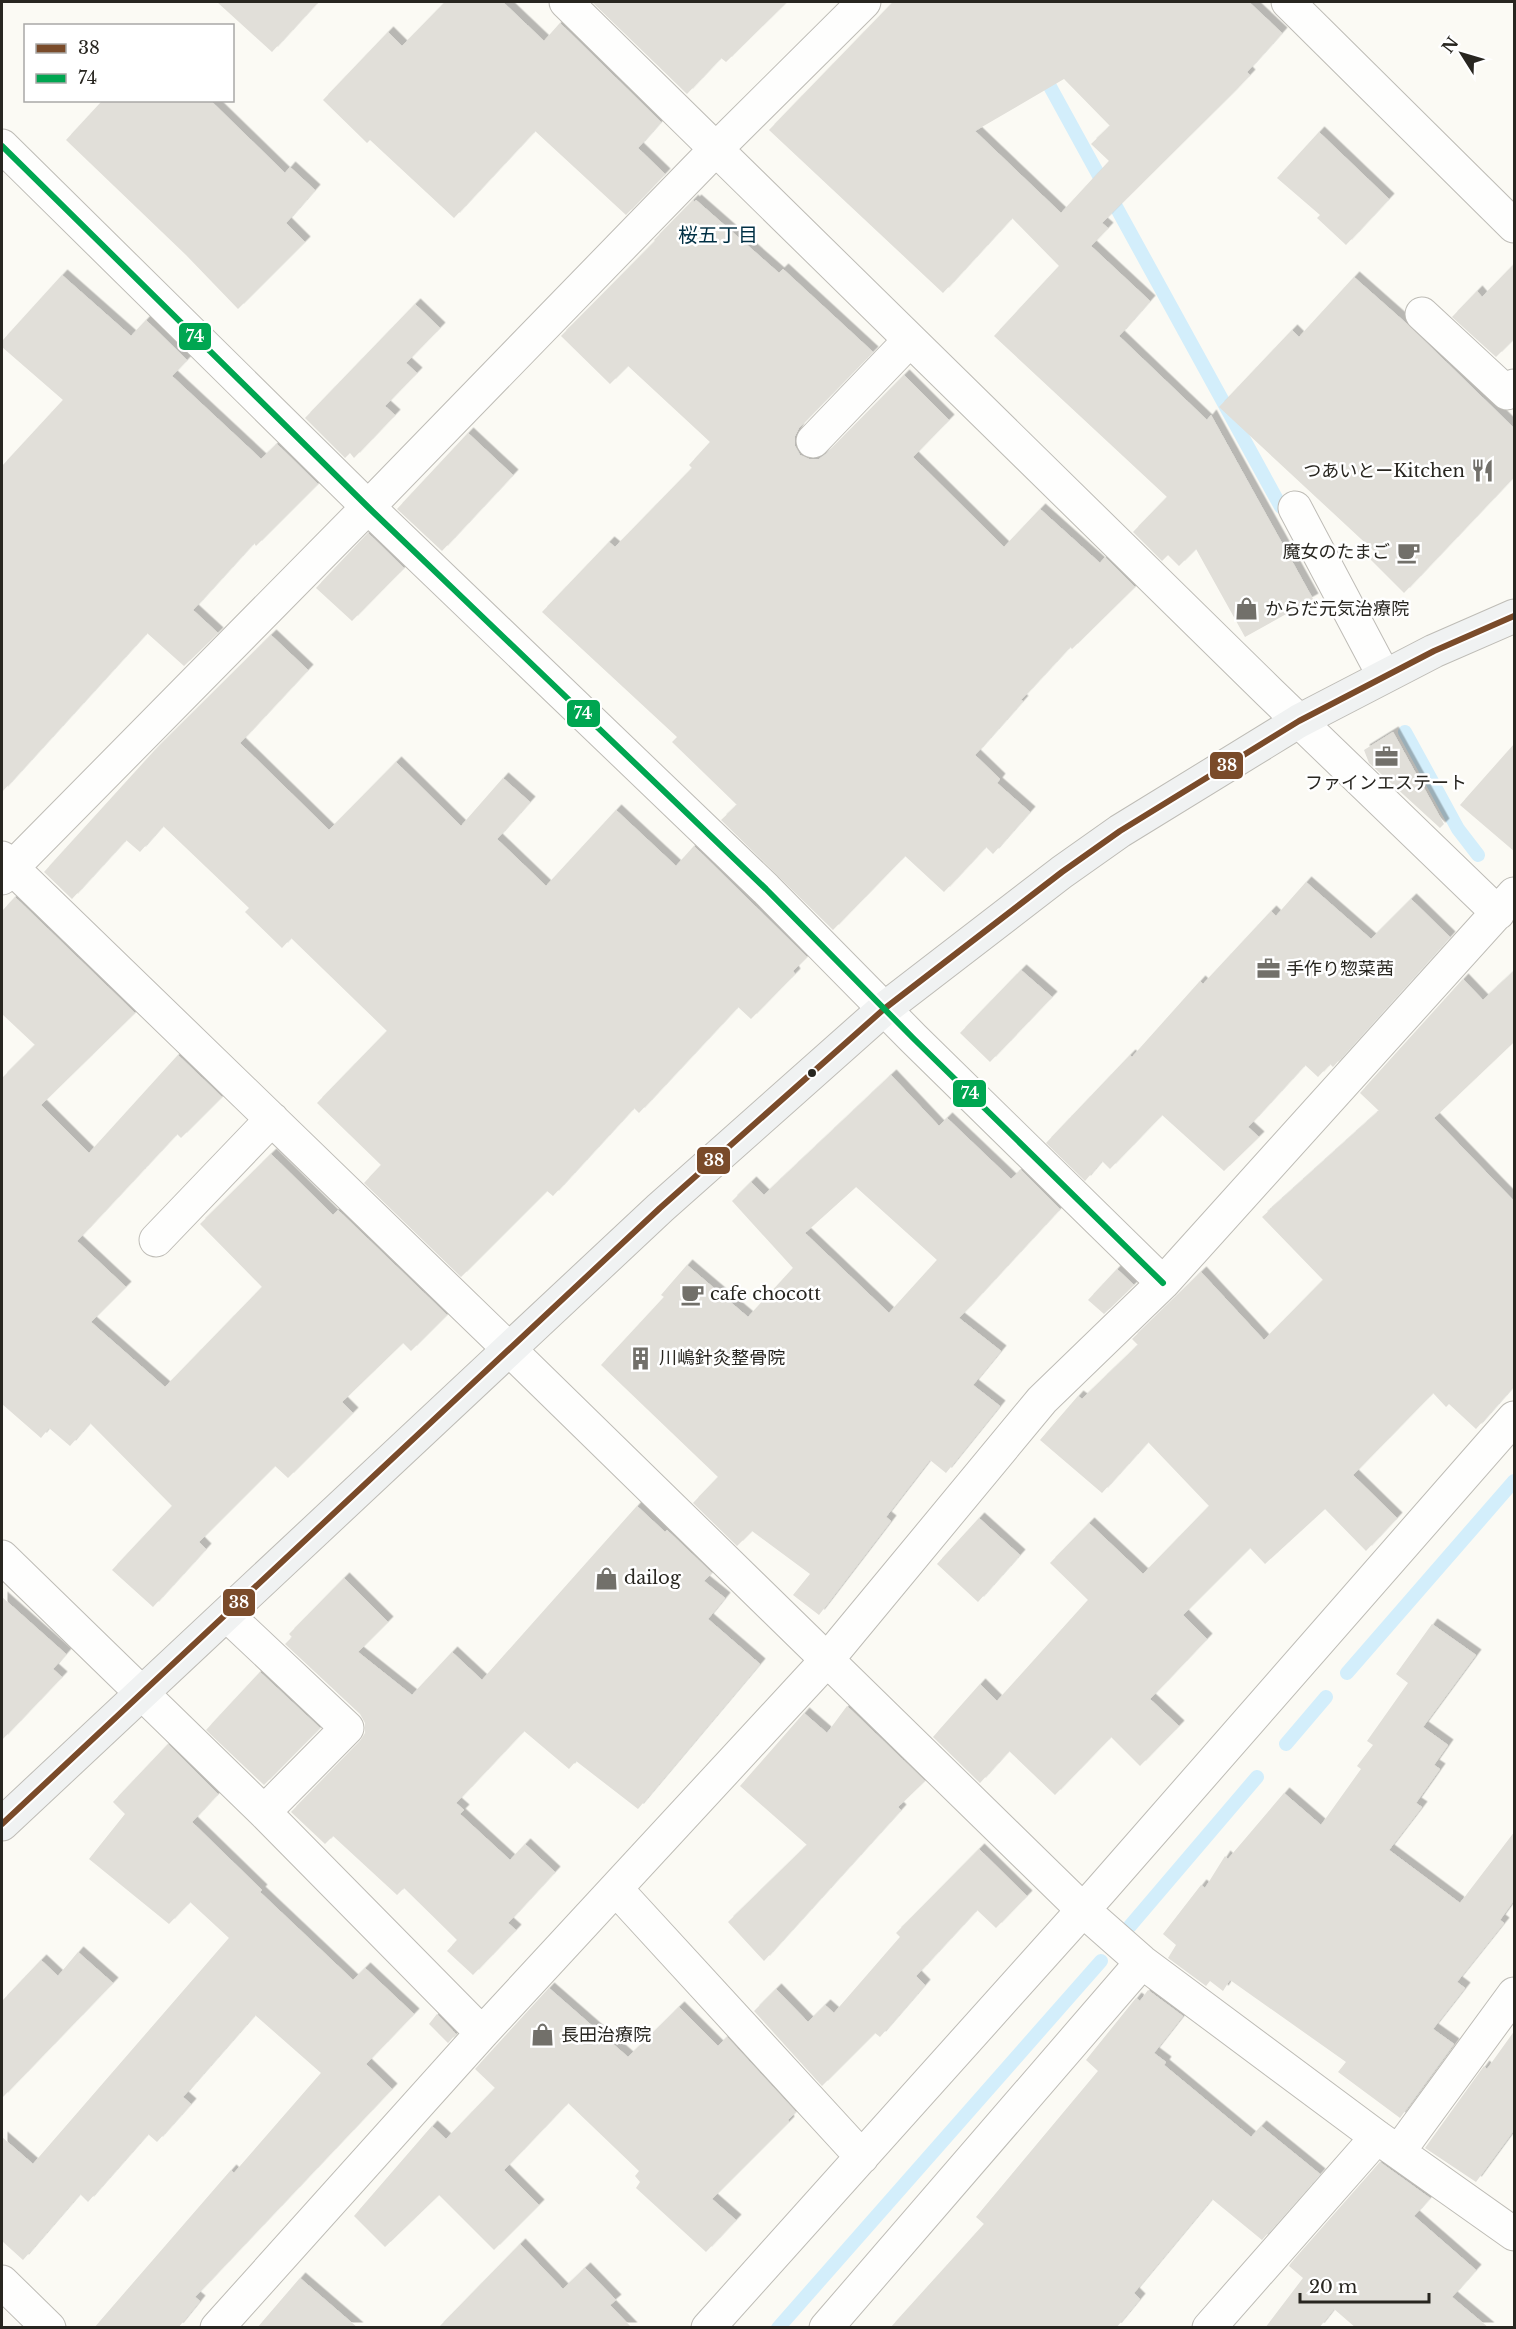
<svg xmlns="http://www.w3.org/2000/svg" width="1516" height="2329" font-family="'Libre Baskerville','Noto Sans JP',serif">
  <defs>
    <filter id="shadow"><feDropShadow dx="5.5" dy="-5.5" stdDeviation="0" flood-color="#0004"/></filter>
  </defs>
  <rect width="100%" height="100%" fill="#fbfaf4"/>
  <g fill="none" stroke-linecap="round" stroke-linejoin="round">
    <path stroke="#d3eefb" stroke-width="14" d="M 1042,72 L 1281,507
      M 1405,732 L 1458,829 L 1478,855
      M 1347,1673 L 1514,1481
      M 1286,1744 L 1326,1697
      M 1130,1926 L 1257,1777
      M 778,2328 L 1101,1961"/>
  </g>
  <path fill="#e1dfd9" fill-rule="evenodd" filter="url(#shadow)" d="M 217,2 L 318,2 L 272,52 Z
    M 445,2 L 503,2 L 544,41 L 560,23 L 661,122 L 638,148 L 665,174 L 626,215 L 535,131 L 454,218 L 370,140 L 367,143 L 323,100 L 388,32 L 402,46 Z
    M 592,2 L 787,2 L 726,62 L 721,58 L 687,94 Z
    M 893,2 L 1249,2 L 1282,33 L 1247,72 L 1250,75 L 1231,95 L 1102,223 L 1108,228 L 1091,246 L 1150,301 L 1119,336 L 1207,420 L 1211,415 L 1313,599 L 1245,637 L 1196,549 L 1179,566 L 1168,555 L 1162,561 L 1133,532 L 1167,497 L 994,336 L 1059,266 L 1012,218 L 943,293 L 769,130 ZM 1064,79 L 1110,126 L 1091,144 L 1109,161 L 1061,213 L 975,131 Z
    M 103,100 L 210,100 L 285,173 L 290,167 L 315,190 L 286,223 L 305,242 L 238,309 L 186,255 L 66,140 Z
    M 1319,132 L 1389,199 L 1346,245 L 1317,218 L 1320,215 L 1277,178 Z
    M 693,200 L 694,202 L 696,200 L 779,273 L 783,269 L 873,352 L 799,428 L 795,436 L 795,446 L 800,455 L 809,459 L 819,459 L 826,454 L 904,375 L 949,420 L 913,457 L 1004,547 L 1040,509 L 1100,563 L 1105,557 L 1135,587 L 1072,649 L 1070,647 L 1021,700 L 1023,701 L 975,755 L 1000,779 L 997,783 L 1030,812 L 993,854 L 986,847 L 944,892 L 905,856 L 833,930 L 721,820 L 737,805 L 672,742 L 677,737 L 542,612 L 609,542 L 615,547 L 692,468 L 689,465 L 710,442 L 628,366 L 610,384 L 561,336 L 655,241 L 654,240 Z
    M 1515,263 L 1515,338 L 1496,357 L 1452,317 L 1477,291 L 1482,297 Z
    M 62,275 L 131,336 L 146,320 L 187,360 L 172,376 L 261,459 L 277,444 L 318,484 L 256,546 L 254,543 L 193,610 L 218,633 L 184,666 L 147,633 L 2,792 L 2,466 L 63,400 L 2,347 L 2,341 Z
    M 1354,277 L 1406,323 L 1515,429 L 1515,476 L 1404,593 L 1369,558 L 1375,552 L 1219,407 L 1292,330 L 1299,337 Z
    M 415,304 L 440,328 L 406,363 L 417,373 L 385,406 L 395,415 L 354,458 L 350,453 L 345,458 L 305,418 Z
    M 468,433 L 513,475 L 442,551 L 397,509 Z
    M 368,533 L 404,568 L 352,621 L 316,588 Z
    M 271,635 L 308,670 L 240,743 L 329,830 L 396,762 L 461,826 L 503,778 L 530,802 L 497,839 L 546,886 L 616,810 L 676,866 L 694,846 L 807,957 L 793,971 L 795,974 L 751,1019 L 738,1007 L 639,1113 L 634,1108 L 553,1196 L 547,1191 L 461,1277 L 364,1183 L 381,1165 L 317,1103 L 387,1031 L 291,938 L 282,948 L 245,912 L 249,908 L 163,826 L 140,852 L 126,840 L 72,899 L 44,872 L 155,750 Z
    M 1393,732 L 1444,824 L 1440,828 L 1369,763 L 1364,750 Z
    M 1515,743 L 1515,852 L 1460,805 Z
    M 1306,882 L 1371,939 L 1411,899 L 1450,937 L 1333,1067 L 1330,1064 L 1318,1077 L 1305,1065 L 1248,1127 L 1259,1137 L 1224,1171 L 1162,1115 L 1110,1169 L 1102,1161 L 1085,1181 L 1046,1143 L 1130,1055 L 1132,1057 L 1200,981 L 1203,984 L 1271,911 L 1276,916 Z
    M 15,897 L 135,1013 L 41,1105 L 89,1153 L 178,1055 L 222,1097 L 181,1138 L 177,1134 L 77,1241 L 126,1287 L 91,1322 L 165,1387 L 262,1287 L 200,1224 L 271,1154 L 333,1215 L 338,1210 L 447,1315 L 411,1351 L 403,1343 L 342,1402 L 353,1413 L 288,1478 L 275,1466 L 199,1542 L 206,1549 L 153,1607 L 112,1570 L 172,1506 L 90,1423 L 70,1446 L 49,1428 L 41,1438 L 2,1404 L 2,1078 L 35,1045 L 2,1014 L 2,911 Z
    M 1021,970 L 1052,997 L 990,1062 L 960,1033 Z
    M 1515,970 L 1515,1041 L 1434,1118 L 1515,1202 L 1515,1385 L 1476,1429 L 1449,1404 L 1446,1407 L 1433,1393 L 1353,1475 L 1397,1518 L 1366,1551 L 1325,1509 L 1265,1564 L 1250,1548 L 1183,1615 L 1207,1639 L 1150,1699 L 1179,1726 L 1140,1766 L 1111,1737 L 1055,1795 L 1009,1751 L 980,1783 L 933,1737 L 980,1684 L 997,1701 L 1088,1600 L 1050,1563 L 1089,1523 L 1143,1574 L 1209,1506 L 1148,1442 L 1102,1493 L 1040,1440 L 1078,1396 L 1082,1399 L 1138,1345 L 1132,1339 L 1201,1272 L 1264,1340 L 1323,1280 L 1262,1217 L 1379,1111 L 1360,1093 L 1463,979 L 1483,1000 Z
    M 891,1075 L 939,1126 L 947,1118 L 1011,1179 L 1021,1170 L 1060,1209 L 959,1318 L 1001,1351 L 973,1385 L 1000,1406 L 946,1473 L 930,1460 L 886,1517 L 891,1521 L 819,1615 L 793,1595 L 810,1574 L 752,1531 L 737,1546 L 693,1503 L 718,1477 L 601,1365 L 664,1297 L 661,1295 L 687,1265 L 748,1317 L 793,1268 L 732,1201 L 751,1182 L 764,1195 ZM 856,1187 L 937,1260 L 889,1313 L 805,1233 Z
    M 1117,1269 L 1134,1285 L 1104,1314 L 1088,1300 Z
    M 637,1506 L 665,1532 L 667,1530 L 712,1573 L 704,1581 L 725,1598 L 708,1619 L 760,1664 L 638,1809 L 576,1761 L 569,1769 L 524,1731 L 456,1803 L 464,1810 L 460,1814 L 510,1860 L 525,1844 L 555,1872 L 508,1923 L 516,1930 L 473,1975 L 447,1951 L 457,1940 L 404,1888 L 397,1895 L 333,1836 L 325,1844 L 291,1812 L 360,1741 L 365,1733 L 365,1723 L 360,1714 L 285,1644 L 292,1637 L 289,1634 L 344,1578 L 388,1622 L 358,1652 L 412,1695 L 452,1652 L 482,1680 Z
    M 979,1518 L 1020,1555 L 978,1602 L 937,1564 Z
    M 2,1597 L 66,1654 L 53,1669 L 62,1677 L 2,1740 Z
    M 1432,1624 L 1476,1655 L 1423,1727 L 1448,1745 L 1434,1765 L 1440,1769 L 1416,1803 L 1422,1807 L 1389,1850 L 1460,1903 L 1515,1831 L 1515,1899 L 1500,1920 L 1504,1923 L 1457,1982 L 1465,1988 L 1433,2029 L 1454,2044 L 1400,2118 L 1338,2072 L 1346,2062 L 1230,1980 L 1223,1991 L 1210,1981 L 1206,1986 L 1168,1958 L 1176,1945 L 1163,1934 L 1201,1885 L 1205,1888 L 1225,1856 L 1228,1859 L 1284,1793 L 1321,1825 L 1361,1769 L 1357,1766 L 1373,1745 L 1367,1741 L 1408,1683 L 1396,1674 Z
    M 260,1672 L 320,1728 L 264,1785 L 206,1730 Z
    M 847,1706 L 925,1781 L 898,1807 L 901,1810 L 764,1961 L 728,1922 L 807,1845 L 740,1786 L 804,1713 L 827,1733 Z
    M 168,1744 L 218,1794 L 192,1822 L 262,1890 L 260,1892 L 353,1980 L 365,1968 L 414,2014 L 366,2064 L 392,2089 L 195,2297 L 200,2301 L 178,2328 L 94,2328 L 231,2170 L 234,2173 L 321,2073 L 255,2015 L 183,2097 L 191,2104 L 157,2142 L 148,2134 L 88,2202 L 80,2194 L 23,2260 L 2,2241 L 2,2137 L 33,2164 L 229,1938 L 190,1902 L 169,1924 L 89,1859 L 125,1814 L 113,1802 Z
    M 979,1849 L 1027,1896 L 996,1928 L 977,1910 L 916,1976 L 925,1985 L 880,2037 L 875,2033 L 822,2086 L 754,2011 L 776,1989 L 808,2022 L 825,2005 L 834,2013 L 900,1937 L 896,1933 Z
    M 78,1952 L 113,1983 L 2,2098 L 2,2001 L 41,1960 L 58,1976 Z
    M 549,1988 L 628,2057 L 679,2007 L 718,2046 L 727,2037 L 796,2112 L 788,2120 L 789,2122 L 712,2199 L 736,2220 L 706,2252 L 636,2188 L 640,2182 L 635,2176 L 639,2171 L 568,2103 L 504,2170 L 539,2205 L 494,2250 L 439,2195 L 385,2247 L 354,2216 L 432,2126 L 446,2139 L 495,2088 L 475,2069 Z
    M 1148,1990 L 1183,2016 L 1154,2053 L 1166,2062 L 1164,2065 L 1251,2137 L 1261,2126 L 1320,2174 L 1262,2240 L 1212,2199 L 1134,2293 L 1140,2299 L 1116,2328 L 890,2328 L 984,2224 L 976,2217 L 1098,2071 L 1086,2060 L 1136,1998 L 1140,2001 Z
    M 437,2014 L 456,2034 L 448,2043 L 429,2024 Z
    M 1515,2030 L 1515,2129 L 1476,2182 L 1425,2148 L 1484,2066 L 1487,2069 Z
    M 1380,2162 L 1430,2198 L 1414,2216 L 1476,2270 L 1452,2297 L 1489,2328 L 1356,2328 L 1334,2309 L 1319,2328 L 1265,2328 L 1303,2278 L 1289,2266 L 1291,2263 Z
    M 520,2244 L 563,2289 L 585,2268 L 616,2300 L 610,2305 L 632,2328 L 438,2328 Z
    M 300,2278 L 358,2328 L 257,2328 Z"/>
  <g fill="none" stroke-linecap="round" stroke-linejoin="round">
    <defs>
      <path id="street" d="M 566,2 L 1269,692 L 1498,913
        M 1288,2 L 1514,226
        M 2,146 L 368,507 L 766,889 L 913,1038 L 1163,1283
        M 1422,314 L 1507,393 L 1514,386
        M 813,441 L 909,341
        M 1295,508 L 1384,676
        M 2,858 L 510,1350 L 1083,1910 L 1142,1962 L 1377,2137 L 1514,2234
        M 2,878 L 368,507 L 715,150 L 864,2
        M 156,1240 L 272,1119
        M 2,1557 L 264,1812 L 482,2033
        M 227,1615 L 347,1728 L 264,1812
        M 616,1889 L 862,2157
        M 1399,2151 L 1514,1994
        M 2,2282 L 49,2328
        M 217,2328 L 482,2033 L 826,1661 L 1042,1400 L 1163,1283 L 1514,894
        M 708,2328 L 1100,1891 L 1514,1418
        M 826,2328 L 1142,1962
        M 1209,2328 L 1377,2137"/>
      <path id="secondary" d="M 2,1824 L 660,1208 L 884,1009 L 1062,872 L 1120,831 L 1299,721 L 1434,651 L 1514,616"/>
    </defs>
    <use href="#street" stroke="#bebcb6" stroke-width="35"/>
    <use href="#secondary" stroke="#bebcb6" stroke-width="35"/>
    <use href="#street" stroke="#fefefd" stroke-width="33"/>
    <use href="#secondary" stroke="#f0f2f2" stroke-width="33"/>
    <defs>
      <path id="bus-1" d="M 2,1824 L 660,1208 L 884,1009 L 1062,872 L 1120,831 L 1299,721 L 1434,651 L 1514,616"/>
      <path id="bus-2" d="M 2,146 L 368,507 L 766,889 L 913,1038 L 1163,1283"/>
    </defs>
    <use href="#bus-1" stroke="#fff" stroke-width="10"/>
    <use href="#bus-2" stroke="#fff" stroke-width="10"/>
    <use href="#bus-1" stroke="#7a4b2a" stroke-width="6"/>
    <use href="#bus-2" stroke="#00a651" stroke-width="6"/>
  </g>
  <defs>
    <symbol id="restaurant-bare" viewBox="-9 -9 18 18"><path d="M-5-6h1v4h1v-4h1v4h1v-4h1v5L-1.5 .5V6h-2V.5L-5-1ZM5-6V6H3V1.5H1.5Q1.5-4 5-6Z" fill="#72706a" stroke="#fff" stroke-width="2.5" paint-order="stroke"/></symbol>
    <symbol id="cafe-bare" viewBox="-9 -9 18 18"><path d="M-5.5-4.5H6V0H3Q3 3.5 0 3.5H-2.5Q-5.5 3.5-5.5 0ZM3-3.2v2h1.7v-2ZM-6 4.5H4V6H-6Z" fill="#72706a" stroke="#fff" stroke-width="2.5" paint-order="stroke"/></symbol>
    <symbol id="shop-bare" viewBox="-9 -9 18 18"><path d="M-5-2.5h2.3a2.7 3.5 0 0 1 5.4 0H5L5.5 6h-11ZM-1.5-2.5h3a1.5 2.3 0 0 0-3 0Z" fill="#72706a" stroke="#fff" stroke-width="2.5" paint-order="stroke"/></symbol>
    <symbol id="office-bare" viewBox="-9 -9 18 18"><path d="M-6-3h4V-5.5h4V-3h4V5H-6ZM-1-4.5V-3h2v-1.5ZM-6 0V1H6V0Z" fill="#72706a" stroke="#fff" stroke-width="2.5" paint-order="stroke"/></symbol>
    <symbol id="building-bare" viewBox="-9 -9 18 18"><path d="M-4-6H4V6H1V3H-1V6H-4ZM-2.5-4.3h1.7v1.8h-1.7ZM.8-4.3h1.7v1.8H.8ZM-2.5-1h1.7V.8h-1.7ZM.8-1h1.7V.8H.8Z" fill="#72706a" stroke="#fff" stroke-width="2.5" paint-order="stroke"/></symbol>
  </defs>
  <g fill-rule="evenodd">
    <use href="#restaurant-bare" x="1466" y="454" width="33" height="33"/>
    <use href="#cafe-bare" x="1392" y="536" width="33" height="33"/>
    <use href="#shop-bare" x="1230" y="592" width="33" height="33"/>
    <use href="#office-bare" x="1370" y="740" width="33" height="33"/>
    <use href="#office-bare" x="1252" y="952" width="33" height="33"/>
    <use href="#cafe-bare" x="676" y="1278" width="33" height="33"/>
    <use href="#building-bare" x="624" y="1342" width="33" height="33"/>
    <use href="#shop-bare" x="590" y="1562" width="33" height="33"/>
    <use href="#shop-bare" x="526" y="2018" width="33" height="33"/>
  </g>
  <circle fill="#282620" stroke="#fff" stroke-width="2" cx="812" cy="1073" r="5"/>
  <g text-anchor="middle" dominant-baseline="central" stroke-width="5" stroke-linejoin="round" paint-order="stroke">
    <g font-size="18" fill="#282620" stroke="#fff" text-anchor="start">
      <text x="1465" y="471" text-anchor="end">つあいとーKitchen</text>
      <text x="1390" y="552" text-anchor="end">魔女のたまご</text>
      <text x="1265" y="609">からだ元気治療院</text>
      <text x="1386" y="783" text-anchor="middle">ファインエステート</text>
      <text x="1286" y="969">手作り惣菜茜</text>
      <text x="710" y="1294">cafe chocott</text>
      <text x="659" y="1358">川嶋針灸整骨院</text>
      <text x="624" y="1578">dailog</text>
      <text x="561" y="2035">長田治療院</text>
    </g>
    <g font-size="20" fill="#003044" stroke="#fff">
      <text x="718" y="235">桜五丁目</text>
    </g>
  </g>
  <g stroke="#fff" stroke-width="2">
    <rect x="178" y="322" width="34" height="29" rx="6" fill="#00a651"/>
    <rect x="566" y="699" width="35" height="29" rx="6" fill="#00a651"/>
    <rect x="1209" y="751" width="35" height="29" rx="6" fill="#7a4b2a"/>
    <rect x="952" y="1079" width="35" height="29" rx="6" fill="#00a651"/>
    <rect x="696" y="1146" width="35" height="29" rx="6" fill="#7a4b2a"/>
    <rect x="222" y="1588" width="34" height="29" rx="6" fill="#7a4b2a"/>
  </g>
  <g font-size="16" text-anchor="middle" font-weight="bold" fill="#fff">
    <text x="195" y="342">74</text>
    <text x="583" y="719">74</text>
    <text x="1227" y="771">38</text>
    <text x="970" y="1099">74</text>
    <text x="714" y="1166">38</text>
    <text x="239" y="1608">38</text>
  </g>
  <rect width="1516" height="2329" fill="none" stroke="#282620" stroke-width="6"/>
  <rect x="24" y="24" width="210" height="78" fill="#ffffff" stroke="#a9a8a6" stroke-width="1.5"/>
  <rect x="36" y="44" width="30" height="9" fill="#7a4b2a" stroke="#a9a8a6" stroke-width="1.5"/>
  <text x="78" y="54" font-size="18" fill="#282620">38</text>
  <rect x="36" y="74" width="30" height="9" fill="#00a651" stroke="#a9a8a6" stroke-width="1.5"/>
  <text x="78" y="84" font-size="18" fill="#282620">74</text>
  <g transform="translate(1462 54) rotate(307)" stroke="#ffffff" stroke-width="4.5" paint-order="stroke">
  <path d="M0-4.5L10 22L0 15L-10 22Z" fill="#282620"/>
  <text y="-9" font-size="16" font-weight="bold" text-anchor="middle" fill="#282620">N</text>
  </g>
  <path d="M1300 2293v9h129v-9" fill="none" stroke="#282620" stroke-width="3"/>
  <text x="1309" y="2293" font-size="18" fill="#282620" stroke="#ffffff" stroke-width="4.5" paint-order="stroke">20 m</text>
</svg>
